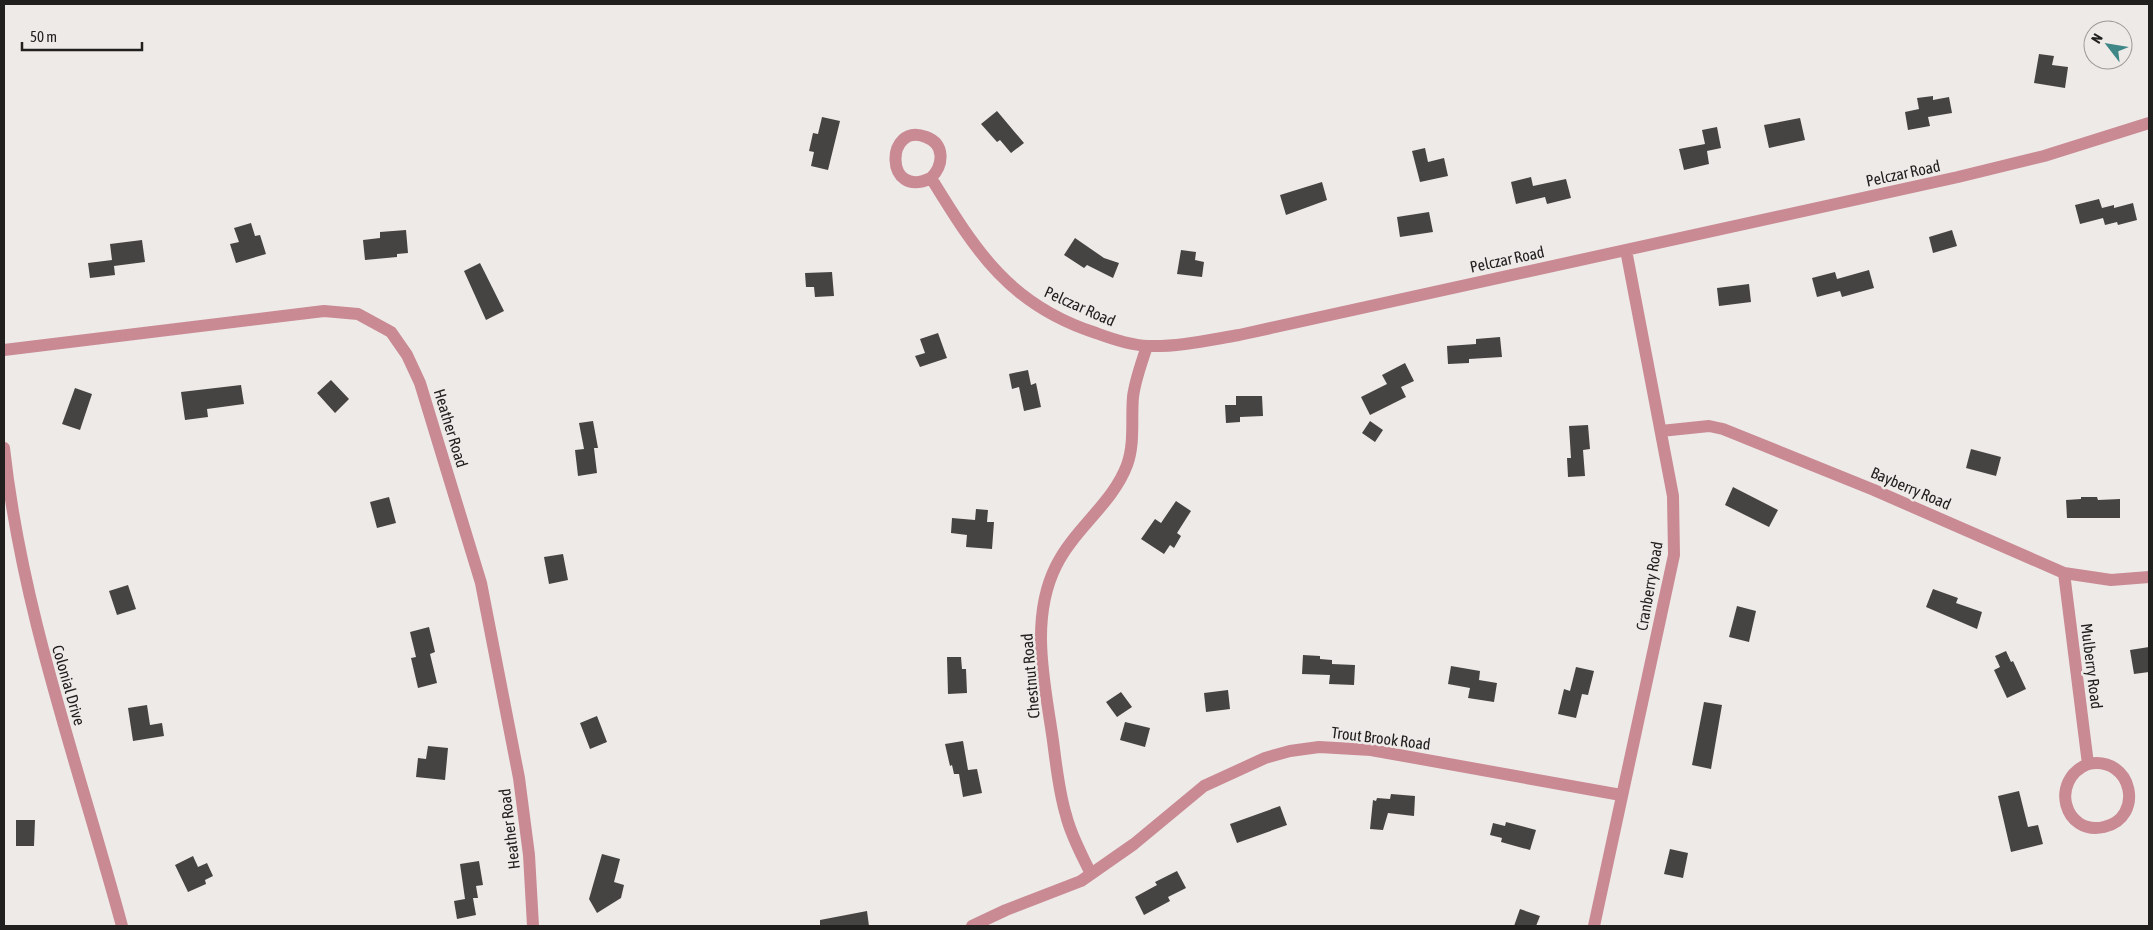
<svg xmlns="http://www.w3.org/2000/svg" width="2153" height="930" font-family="'Asap Condensed',sans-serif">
  <rect width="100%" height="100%" fill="#eeeae8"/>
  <path fill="#464442" d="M 2039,54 L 2054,56 L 2052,65 L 2068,67 L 2065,88 L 2034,83 Z
    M 1933,96 L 1933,100 L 1949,97 L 1952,113 L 1928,117 L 1930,126 L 1908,130 L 1905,112 L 1919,109 L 1917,98 Z
    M 997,111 L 1024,143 L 1011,153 L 1000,140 L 997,142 L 981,124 Z
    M 822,117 L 840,121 L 828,170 L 811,166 L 814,152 L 809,151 L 813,133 L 818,134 Z
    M 1800,118 L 1805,140 L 1769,148 L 1764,125 Z
    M 1717,127 L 1721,148 L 1707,151 L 1709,164 L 1684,170 L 1679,149 L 1705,144 L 1702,130 Z
    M 1425,148 L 1428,162 L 1444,158 L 1448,176 L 1420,182 L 1412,151 Z
    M 1531,177 L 1533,186 L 1566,179 L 1571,198 L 1547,204 L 1545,197 L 1516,204 L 1511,182 Z
    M 1322,182 L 1327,200 L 1286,215 L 1280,195 Z
    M 2099,199 L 2102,208 L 2114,205 L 2114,208 L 2133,203 L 2137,220 L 2118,225 L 2117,222 L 2105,225 L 2103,218 L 2080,224 L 2075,205 Z
    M 1429,212 L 1433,232 L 1400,237 L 1397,217 Z
    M 251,223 L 255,236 L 260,235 L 266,254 L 236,263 L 230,244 L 239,242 L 234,228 Z
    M 406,230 L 408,253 L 397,254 L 397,257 L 365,260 L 363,240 L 380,238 L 380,232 Z
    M 1952,230 L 1957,246 L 1933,253 L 1929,237 Z
    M 1075,238 L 1104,258 L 1119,263 L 1113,278 L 1087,265 L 1084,268 L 1064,255 Z
    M 142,240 L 145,262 L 114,266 L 115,275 L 90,278 L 88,263 L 112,260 L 110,244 Z
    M 1181,250 L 1196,252 L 1195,260 L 1204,262 L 1202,277 L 1177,274 Z
    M 480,263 L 504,311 L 486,320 L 464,271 Z
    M 1869,270 L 1874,288 L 1842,297 L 1840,291 L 1817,297 L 1812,278 L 1835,272 L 1837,279 Z
    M 832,272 L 834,296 L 815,297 L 814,287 L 806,287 L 805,273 Z
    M 1749,284 L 1751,302 L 1719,306 L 1717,288 Z
    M 938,333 L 947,358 L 920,367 L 915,356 L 925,353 L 920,339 Z
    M 1500,337 L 1502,357 L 1469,359 L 1469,363 L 1448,364 L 1447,346 L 1476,344 L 1476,339 Z
    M 1405,363 L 1414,381 L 1401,387 L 1406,397 L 1370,415 L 1361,397 L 1387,384 L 1382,375 Z
    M 1028,370 L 1031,385 L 1036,383 L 1041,407 L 1024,411 L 1019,387 L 1012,389 L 1009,374 Z
    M 331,380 L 349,399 L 335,413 L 317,393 Z
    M 241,385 L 244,404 L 207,409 L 208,417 L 185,420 L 181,392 Z
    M 75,388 L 92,394 L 80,430 L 62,424 Z
    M 1236,396 L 1262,396 L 1263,416 L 1240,417 L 1240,422 L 1226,423 L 1225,405 L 1236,405 Z
    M 593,421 L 598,448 L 594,448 L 597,473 L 578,476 L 575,450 L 584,449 L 579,423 Z
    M 1370,421 L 1383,430 L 1375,442 L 1362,433 Z
    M 1588,425 L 1590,449 L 1583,450 L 1585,476 L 1568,477 L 1567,458 L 1571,458 L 1569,426 Z
    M 1971,449 L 2001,457 L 1996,476 L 1966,468 Z
    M 1733,487 L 1778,510 L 1769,527 L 1725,505 Z
    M 389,497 L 396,523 L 377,528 L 370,502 Z
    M 2081,497 L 2097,497 L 2098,500 L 2120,499 L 2120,518 L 2067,518 L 2066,500 L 2081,499 Z
    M 1176,501 L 1191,511 L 1177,533 L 1181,536 L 1174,548 L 1170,545 L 1164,554 L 1141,539 L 1155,519 L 1161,523 Z
    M 976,509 L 988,510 L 987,522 L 994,522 L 992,549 L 966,547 L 967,535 L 951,533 L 952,518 L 975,520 Z
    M 563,554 L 568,580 L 549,584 L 544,557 Z
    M 128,585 L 136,609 L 117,615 L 109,591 Z
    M 1933,589 L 1958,598 L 1956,603 L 1982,612 L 1977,629 L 1926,607 Z
    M 1737,606 L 1756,611 L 1749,642 L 1729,637 Z
    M 429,627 L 435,652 L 430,654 L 437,683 L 418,688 L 411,658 L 416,657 L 410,632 Z
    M 2149,647 L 2149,672 L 2134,674 L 2130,650 Z
    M 2006,651 L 2011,662 L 2013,661 L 2026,689 L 2007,698 L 1994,670 L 2000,667 L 1995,656 Z
    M 1303,655 L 1320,656 L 1320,659 L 1332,660 L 1332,664 L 1355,665 L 1354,685 L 1329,684 L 1330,675 L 1302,674 Z
    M 947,657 L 961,657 L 962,669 L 966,669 L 967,693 L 948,694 Z
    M 1451,666 L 1480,671 L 1479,680 L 1497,683 L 1494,702 L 1468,698 L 1470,688 L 1448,684 Z
    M 1576,667 L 1594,671 L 1588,695 L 1582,694 L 1576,718 L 1558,714 L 1564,689 L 1570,691 Z
    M 1228,690 L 1230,709 L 1206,712 L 1204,693 Z
    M 1121,692 L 1132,707 L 1117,717 L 1106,702 Z
    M 1704,702 L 1722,705 L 1711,769 L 1692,765 Z
    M 147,705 L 150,725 L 162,723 L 164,736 L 133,741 L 128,708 Z
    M 597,716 L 607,742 L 590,749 L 580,723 Z
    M 1125,722 L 1150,728 L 1145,747 L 1120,740 Z
    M 963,741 L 968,770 L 977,769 L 982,793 L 963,797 L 959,774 L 954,774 L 952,765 L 950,766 L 945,744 Z
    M 428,746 L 448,748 L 445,780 L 416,777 L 418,758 L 426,759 Z
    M 2019,791 L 2028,827 L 2038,825 L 2043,844 L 2011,852 L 1998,796 Z
    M 1391,794 L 1415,796 L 1414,816 L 1388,813 L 1383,830 L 1370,829 L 1373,800 L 1376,801 L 1377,798 L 1390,799 Z
    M 1280,806 L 1287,825 L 1237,843 L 1230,824 Z
    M 16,820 L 35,820 L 34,846 L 16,846 Z
    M 1506,822 L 1536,830 L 1530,850 L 1501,842 L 1502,838 L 1490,835 L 1493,823 L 1505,826 Z
    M 1670,849 L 1688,853 L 1683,878 L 1664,874 Z
    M 602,854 L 620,859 L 614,882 L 624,885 L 621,898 L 597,913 L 589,899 Z
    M 193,856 L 198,867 L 207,863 L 213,876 L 205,880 L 206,884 L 188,892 L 175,865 Z
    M 479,861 L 483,885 L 476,886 L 478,898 L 473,898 L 476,915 L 457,919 L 454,901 L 465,899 L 460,864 Z
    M 1177,871 L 1186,888 L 1168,897 L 1170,901 L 1144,915 L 1135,897 L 1157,885 L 1155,882 Z
    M 1520,909 L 1540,916 L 1536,926 L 1514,926 Z
    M 867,911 L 869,926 L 820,926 L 820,920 Z"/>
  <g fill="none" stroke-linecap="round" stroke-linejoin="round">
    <path stroke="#c98a94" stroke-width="12" d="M 931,178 C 944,165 945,144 926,137 C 885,121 884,201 931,178 C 976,251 1009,305 1096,333 C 1112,339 1131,345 1148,346 C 1178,347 1209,340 1239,335 L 1958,177 L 2044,156 L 2149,123
      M 4,350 L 324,311 L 358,314 L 391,332 L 407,355 L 420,383 L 481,583 L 519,778 L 529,855 L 533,926
      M 1661,431 L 1709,426 L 1723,429 L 1874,490 L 2064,573 L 2111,580 L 2149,577
      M 4,448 C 22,612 79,767 122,926
      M 2064,573 L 2088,764 C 2049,780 2064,836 2104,827 C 2145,818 2133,755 2088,764
      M 1091,874 C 1082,855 1071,836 1066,815 C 1058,789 1056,761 1052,734 C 1044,680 1030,618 1056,566 C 1074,529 1113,503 1127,465 C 1135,443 1131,419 1133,397 C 1135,380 1142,362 1147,346
      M 972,926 L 1006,910 L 1081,881 L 1134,844 L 1204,786 L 1265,758 L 1290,751 L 1319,747 L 1371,750 L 1621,795
      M 1594,926 L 1674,555 L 1673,496 L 1626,250"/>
  </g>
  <g text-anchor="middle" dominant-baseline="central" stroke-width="5" stroke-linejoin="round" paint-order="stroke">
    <g font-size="16" fill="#21201f" stroke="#eeeae8">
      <text transform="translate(1903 173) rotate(-12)">Pelczar Road</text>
      <text transform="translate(1507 259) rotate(-12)">Pelczar Road</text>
      <text transform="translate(1080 306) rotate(24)">Pelczar Road</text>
      <text transform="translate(451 428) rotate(73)">Heather Road</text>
      <text transform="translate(1911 488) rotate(23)">Bayberry Road</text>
      <text transform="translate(1649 586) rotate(-80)">Cranberry Road</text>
      <text transform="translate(2092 666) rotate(83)">Mulberry Road</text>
      <text transform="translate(1030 676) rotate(-95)">Chestnut Road</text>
      <text transform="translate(69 685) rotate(74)">Colonial Drive</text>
      <text transform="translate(1381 738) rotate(7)">Trout Brook Road</text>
      <text transform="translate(509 829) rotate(-97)">Heather Road</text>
    </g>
  </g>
  <rect width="2153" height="930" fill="none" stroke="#21201f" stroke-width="10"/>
  <g transform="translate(2108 45) rotate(301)"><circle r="24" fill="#eeeae8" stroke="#9c9998"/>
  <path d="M0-4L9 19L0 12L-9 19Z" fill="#3f8786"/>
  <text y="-8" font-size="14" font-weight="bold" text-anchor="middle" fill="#21201f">N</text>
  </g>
  <path d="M22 42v8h120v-8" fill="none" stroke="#21201f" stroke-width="2.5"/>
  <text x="30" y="42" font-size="15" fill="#21201f" stroke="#eeeae8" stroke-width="4" paint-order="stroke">50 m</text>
</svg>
